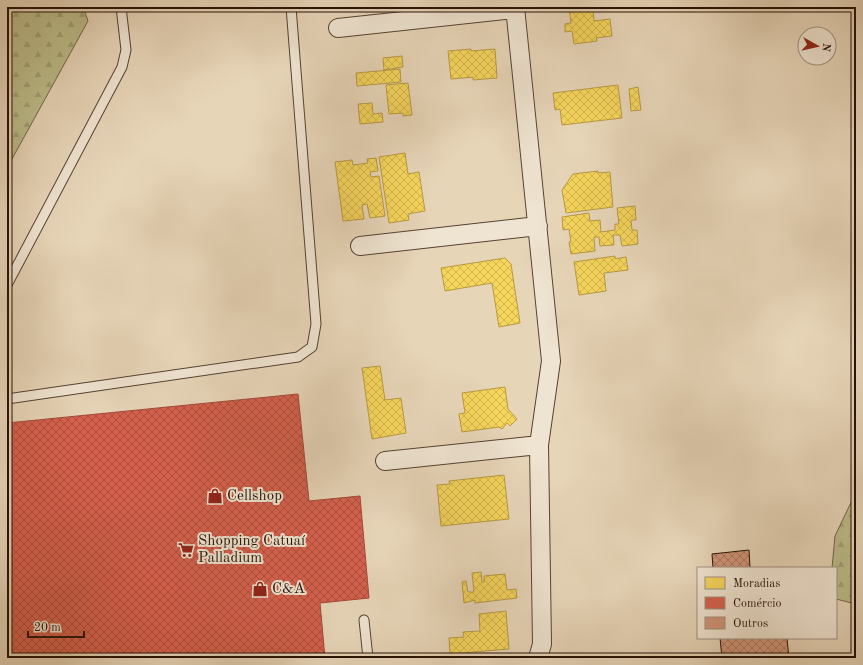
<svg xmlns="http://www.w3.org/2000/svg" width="863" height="665" font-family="'Old Standard TT',serif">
  <defs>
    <pattern id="forest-firs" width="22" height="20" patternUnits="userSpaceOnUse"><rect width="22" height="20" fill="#bcbc8a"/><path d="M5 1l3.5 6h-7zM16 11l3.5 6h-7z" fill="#a1a176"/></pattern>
    <pattern id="homes-cross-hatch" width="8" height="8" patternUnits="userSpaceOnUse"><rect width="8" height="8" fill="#f6d55c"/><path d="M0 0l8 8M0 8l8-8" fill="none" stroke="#d3b64e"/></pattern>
    <pattern id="shops-cross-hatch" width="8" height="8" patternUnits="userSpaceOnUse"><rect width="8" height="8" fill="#d6604d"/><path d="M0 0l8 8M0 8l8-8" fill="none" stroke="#ad4e3e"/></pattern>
    <pattern id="building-cross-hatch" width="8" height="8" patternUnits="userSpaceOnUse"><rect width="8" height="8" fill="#d09578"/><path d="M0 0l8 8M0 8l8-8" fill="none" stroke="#a97860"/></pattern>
  </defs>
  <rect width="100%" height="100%" fill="#e7d5b8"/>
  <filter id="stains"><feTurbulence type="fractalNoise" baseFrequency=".005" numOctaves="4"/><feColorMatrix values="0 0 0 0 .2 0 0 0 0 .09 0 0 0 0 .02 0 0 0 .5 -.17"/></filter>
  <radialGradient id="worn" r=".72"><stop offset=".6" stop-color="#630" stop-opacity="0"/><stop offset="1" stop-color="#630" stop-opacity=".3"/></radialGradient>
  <path fill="url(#forest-firs)" stroke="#716648" d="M 7,7 L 83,7 L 88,21 L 7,168 Z
    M 856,492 L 856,604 L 836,599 L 836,568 L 832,568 L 835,536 Z"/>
  <path fill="url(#homes-cross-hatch)" stroke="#b89a42" d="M 569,7 L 593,7 L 594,21 L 610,19 L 612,36 L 596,38 L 597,41 L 574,44 L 572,31 L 565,32 L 565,24 L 571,23 Z
    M 471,49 L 471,51 L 495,49 L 497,78 L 473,80 L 473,77 L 451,79 L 448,51 Z
    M 402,56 L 403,67 L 384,70 L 383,58 Z
    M 400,69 L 401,82 L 357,86 L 356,73 Z
    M 408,83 L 412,115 L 403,116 L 403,113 L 389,114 L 386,85 Z
    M 618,85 L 622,118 L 562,125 L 560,109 L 555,110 L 553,93 Z
    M 638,87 L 641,110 L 631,111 L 629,89 Z
    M 372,103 L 373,114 L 382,113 L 383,122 L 360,124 L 358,104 Z
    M 405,153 L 408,174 L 419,172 L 425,211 L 408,214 L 409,220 L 389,223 L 379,157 Z
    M 376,158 L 378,171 L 370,172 L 371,177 L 379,176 L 385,216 L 370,218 L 367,204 L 362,205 L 364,219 L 343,221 L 335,162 L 352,160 L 353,165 L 368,163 L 367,159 Z
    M 598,171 L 598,173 L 610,172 L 613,207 L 566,213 L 562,190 L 573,174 Z
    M 635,206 L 636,220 L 631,220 L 632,230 L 637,230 L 638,244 L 622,246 L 620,235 L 613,235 L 614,245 L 600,246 L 599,237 L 594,237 L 595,251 L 571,254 L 569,242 L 571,242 L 569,229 L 563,230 L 562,217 L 589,213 L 590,221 L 600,220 L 601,232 L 615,230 L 615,224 L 619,224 L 617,208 Z
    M 615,256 L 615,259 L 626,257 L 628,270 L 604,273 L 606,291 L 579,295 L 574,262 Z
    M 505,258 L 511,264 L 520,323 L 499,327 L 492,283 L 445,291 L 441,268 Z
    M 380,366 L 385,400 L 401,398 L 406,433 L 372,439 L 362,368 Z
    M 505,387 L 508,409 L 517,419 L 510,426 L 507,423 L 502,429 L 499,427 L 462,432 L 459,414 L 465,413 L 462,393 Z
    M 504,475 L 509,519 L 441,526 L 437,485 L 450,484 L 449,481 Z
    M 481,572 L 482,582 L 484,582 L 484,576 L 505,574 L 507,590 L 516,589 L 517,598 L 475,603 L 475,600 L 464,603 L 462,582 L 466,581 L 468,592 L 474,592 L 472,573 Z
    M 506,611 L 509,649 L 450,654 L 449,638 L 464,637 L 463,632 L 480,631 L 479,614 Z"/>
  <path fill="url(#shops-cross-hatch)" stroke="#a14838" d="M 298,394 L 309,501 L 360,496 L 369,598 L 320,603 L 325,658 L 7,658 L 7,423 Z"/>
  <path fill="url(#building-cross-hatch)" stroke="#261107" d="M 749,550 L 750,568 L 713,568 L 712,554 Z
    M 720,638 L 787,638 L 789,658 L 722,658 Z"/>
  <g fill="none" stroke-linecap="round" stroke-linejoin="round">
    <defs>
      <path id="lane" d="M 7,285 L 122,67 L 126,50 L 121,7
        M 7,399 L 298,357 L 312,347 L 316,324 L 291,7
        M 364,620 L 368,658"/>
      <path id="street" d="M 515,7 L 551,361 L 539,445 L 542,644 L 538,658
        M 338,28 L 515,9
        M 360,246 L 538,226
        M 385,461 L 539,445"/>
    </defs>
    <use href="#lane" stroke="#564233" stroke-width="11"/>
    <use href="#street" stroke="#564233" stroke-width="20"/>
    <use href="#lane" stroke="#efe4d1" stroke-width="9"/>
    <use href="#street" stroke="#efe4d1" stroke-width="18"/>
  </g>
  <defs>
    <symbol id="shop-bare" viewBox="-9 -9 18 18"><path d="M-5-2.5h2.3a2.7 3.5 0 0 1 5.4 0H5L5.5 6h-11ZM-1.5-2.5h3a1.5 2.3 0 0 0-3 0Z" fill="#8f2418" stroke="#efe4d1" stroke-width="2.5" paint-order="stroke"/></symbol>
    <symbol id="supermarket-bare" viewBox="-9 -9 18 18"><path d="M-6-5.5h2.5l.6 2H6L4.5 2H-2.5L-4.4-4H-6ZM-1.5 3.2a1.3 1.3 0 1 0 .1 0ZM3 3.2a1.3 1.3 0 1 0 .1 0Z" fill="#8f2418" stroke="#efe4d1" stroke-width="2.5" paint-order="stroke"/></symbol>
  </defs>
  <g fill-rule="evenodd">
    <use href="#shop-bare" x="204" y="485" width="22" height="22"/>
    <use href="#supermarket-bare" x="175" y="539" width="22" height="22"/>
    <use href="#shop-bare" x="249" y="578" width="22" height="22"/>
  </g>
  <g text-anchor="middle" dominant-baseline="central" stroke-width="4" stroke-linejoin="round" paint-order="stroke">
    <g font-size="15" fill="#261107" stroke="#efe4d1" text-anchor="start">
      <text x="227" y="496">Cellshop</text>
      <text x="198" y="541">Shopping Catuaí<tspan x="198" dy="17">Palladium</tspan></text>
      <text x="272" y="589">C&amp;A</text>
    </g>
  </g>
  <rect width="863" height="665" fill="none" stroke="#e7d5b8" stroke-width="24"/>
  <rect x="8" y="8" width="847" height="649" fill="none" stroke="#261107" stroke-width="2"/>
  <rect x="12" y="12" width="839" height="641" fill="none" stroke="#261107"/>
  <rect x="697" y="567" width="140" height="72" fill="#efe4d1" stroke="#9f9080"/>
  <rect x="705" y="577" width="20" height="12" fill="#f6d55c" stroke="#9f9080"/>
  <text x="733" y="587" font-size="12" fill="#261107">Moradias</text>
  <rect x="705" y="597" width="20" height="12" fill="#d6604d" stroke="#9f9080"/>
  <text x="733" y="607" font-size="12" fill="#261107">Comércio</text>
  <rect x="705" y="617" width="20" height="12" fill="#d09578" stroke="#9f9080"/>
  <text x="733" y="627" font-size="12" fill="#261107">Outros</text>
  <g transform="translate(817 46) rotate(98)"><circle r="19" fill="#efe4d1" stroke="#9f9080"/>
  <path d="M0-3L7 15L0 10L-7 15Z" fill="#8f2418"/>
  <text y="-6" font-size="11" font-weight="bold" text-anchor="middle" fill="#261107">N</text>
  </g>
  <path d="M28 631v6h56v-6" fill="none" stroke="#261107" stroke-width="2"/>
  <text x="34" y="631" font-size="12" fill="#261107" stroke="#efe4d1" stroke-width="3" paint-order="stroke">20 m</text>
  <rect width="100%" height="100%" filter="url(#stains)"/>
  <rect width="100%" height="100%" fill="url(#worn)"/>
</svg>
